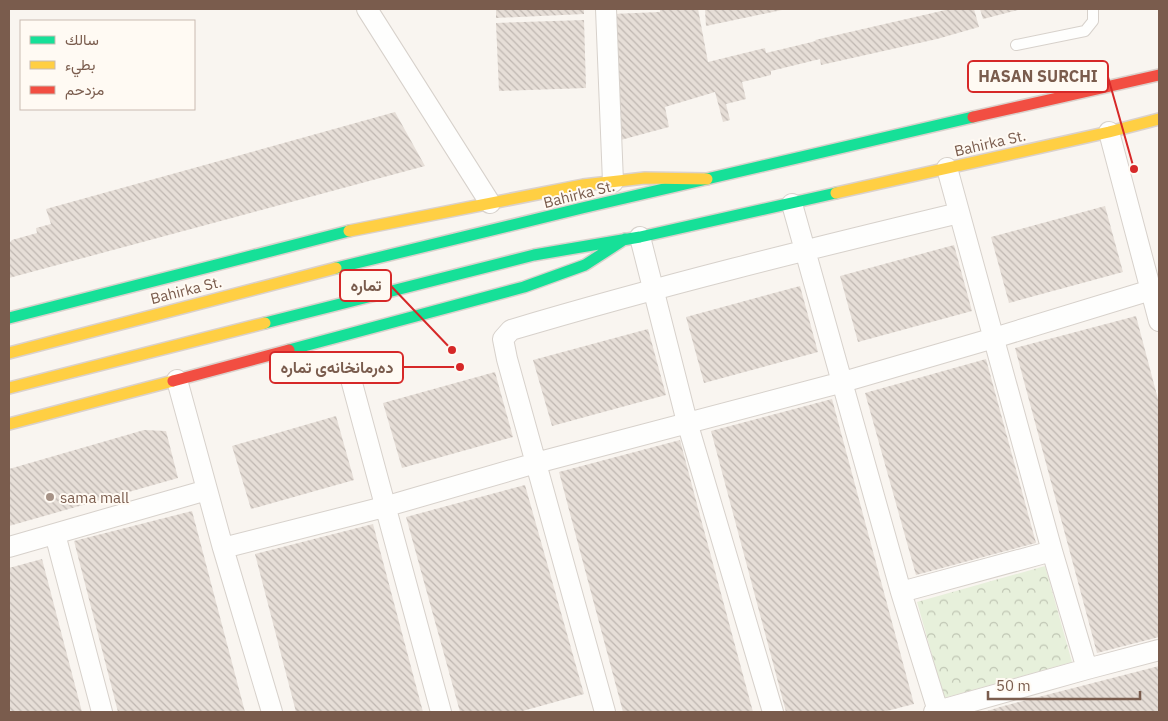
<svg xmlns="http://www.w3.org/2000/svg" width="1168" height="721" font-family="'IBM Plex Sans',Vazirmatn,sans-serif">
  <defs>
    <pattern id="park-crowns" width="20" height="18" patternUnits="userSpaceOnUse" patternTransform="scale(1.25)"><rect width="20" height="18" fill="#e7f0db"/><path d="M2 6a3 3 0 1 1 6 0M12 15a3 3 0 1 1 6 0" fill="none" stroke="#c0c6b4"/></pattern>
    <pattern id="building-back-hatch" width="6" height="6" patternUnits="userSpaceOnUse" patternTransform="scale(1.25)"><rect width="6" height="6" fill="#e6ded7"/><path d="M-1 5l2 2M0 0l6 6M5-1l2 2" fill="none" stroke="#bfb7b1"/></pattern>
  </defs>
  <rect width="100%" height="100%" fill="#f9f5f0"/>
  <path fill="url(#park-crowns)" d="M 1045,566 L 1072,662 L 944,698 L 917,602 Z"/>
  <path fill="url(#building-back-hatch)" d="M 496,9 L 584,9 L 584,14 L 496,18 Z
    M 660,9 L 698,9 L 708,62 L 765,48 L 766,53 L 816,41 L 815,40 L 950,9 L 974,9 L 979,27 L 937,39 L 821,65 L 820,59 L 771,71 L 771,75 L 742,82 L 746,99 L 726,104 L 730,120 L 723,122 L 715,92 L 665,107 L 669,127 L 617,141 L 612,14 L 660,12 Z
    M 705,9 L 782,9 L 782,10 L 706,26 Z
    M 980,9 L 1022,9 L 983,19 Z
    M 584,20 L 586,88 L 499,91 L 496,23 Z
    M 395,112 L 425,166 L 9,278 L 9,243 L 12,240 L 37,233 L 36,228 L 51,224 L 46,209 Z
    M 1105,206 L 1123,272 L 1009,303 L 991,237 Z
    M 954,245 L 972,311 L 858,342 L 840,276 Z
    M 800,286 L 818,352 L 704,383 L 686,317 Z
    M 1136,316 L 1159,403 L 1159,637 L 1097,653 L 1015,348 Z
    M 648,329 L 666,395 L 552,426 L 533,360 Z
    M 986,359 L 1036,543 L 916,575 L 865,393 Z
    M 495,372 L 513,437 L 402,468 L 383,403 Z
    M 832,399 L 914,704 L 883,712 L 786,712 L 711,431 Z
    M 336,416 L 354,480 L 251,509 L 232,446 Z
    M 144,430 L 166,431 L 178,478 L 9,526 L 9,469 Z
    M 680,440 L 698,508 L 753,712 L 623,712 L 577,540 L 559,472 Z
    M 525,485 L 584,694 L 519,712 L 460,712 L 406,517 Z
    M 192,511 L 245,712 L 118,712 L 74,541 Z
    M 373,524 L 423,712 L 296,712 L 255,554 Z
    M 42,559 L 65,647 L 82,712 L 9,712 L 9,568 Z
    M 1159,666 L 1159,712 L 984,712 L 1000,707 Z"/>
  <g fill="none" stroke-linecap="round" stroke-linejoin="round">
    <defs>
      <path id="lane" d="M 1016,45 L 1085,31 L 1093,21 L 1093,9"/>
      <path id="street" d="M 367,9 L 490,203
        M 606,9 L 613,182
        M 1109,132 L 1159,321
        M 947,168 L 1052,551 L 1087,669
        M 792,204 L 901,592 L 938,711
        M 640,237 L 687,422 L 773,712
        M 349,372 L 441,712
        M 177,380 L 223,548 L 272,712
        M 55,534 L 102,712
        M 9,547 L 207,490
        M 223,548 L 384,507 L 536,463 L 843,382 L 994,338 L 1151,290
        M 901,592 L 1052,551
        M 605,712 L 507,359 L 503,339 L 511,330 C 659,286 809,249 959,213
        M 934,712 L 1087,669 L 1159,650"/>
      <path id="fast" d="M 336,268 L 582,208 L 973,117
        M 9,318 L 349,231
        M 265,323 L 534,255 L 640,237 L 836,193
        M 289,350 L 524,287 L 585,265 L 625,239"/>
      <path id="slow" d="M 836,193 L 1109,132 L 1159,119
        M 349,231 L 583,185 L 645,178 L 707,179
        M 9,353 L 336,268
        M 9,388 L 265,323
        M 9,424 L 173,381"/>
      <path id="jam" d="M 973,117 L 1159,75
        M 173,381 L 289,350"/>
    </defs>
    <use href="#lane" stroke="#d7d1cb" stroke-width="12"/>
    <use href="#street" stroke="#d7d1cb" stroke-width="22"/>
    <use href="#fast" stroke="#dad1cc" stroke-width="14"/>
    <use href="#slow" stroke="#dad1cc" stroke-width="14"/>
    <use href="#jam" stroke="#dad1cc" stroke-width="14"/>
    <use href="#lane" stroke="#fefefd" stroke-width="10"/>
    <use href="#street" stroke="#fefefd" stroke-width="20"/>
    <use href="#fast" stroke="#16e098" stroke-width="11"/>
    <use href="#slow" stroke="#ffcf43" stroke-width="11"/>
    <use href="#jam" stroke="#f24e42" stroke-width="11"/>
  </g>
  <circle fill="#a69286" stroke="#fffaf3" stroke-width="2" cx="50" cy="497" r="5"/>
  <g text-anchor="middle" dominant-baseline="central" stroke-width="4" stroke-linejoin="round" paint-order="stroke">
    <g font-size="15" fill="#7a5c4d" stroke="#fffaf3">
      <text transform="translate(990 143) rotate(-13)">Bahirka St.</text>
      <text transform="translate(579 194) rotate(-14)">Bahirka St.</text>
      <text transform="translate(186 290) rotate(-14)">Bahirka St.</text>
    </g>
    <g font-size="15" fill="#7a5c4d" stroke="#fffaf3" text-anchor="start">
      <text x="60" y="497">sama mall</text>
    </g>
  </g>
  <path fill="none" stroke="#d62828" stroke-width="2" d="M1134 169L1108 77M452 350L391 286M460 367L403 367"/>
  <g fill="#d62828" stroke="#fffaf3" stroke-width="2">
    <circle cx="1134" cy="169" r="5"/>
    <circle cx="452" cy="350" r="5"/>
    <circle cx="460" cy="367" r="5"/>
  </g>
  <g fill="#fffaf3" stroke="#d62828" stroke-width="2">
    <rect x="968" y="61" width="140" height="31" rx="5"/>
    <rect x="340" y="270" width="51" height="31" rx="5"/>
    <rect x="270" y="352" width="133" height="31" rx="5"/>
  </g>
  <g font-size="16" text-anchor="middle" font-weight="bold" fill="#7a5c4d">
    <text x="1038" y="82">HASAN SURCHI</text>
    <text x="366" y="291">تمارە</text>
    <text x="337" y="373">دەرمانخانەی تمارە</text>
  </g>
  <rect width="1168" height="721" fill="none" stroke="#7a5c4d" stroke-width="20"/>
  <rect x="20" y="20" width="175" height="90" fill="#fffaf3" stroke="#cabbb1"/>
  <rect x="30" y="36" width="25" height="8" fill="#16e098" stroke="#cabbb1"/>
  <text x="65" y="45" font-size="15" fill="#7a5c4d">سالك</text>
  <rect x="30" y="61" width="25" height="8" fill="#ffcf43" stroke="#cabbb1"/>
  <text x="65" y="70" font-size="15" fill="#7a5c4d">بطيء</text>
  <rect x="30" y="86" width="25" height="8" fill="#f24e42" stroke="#cabbb1"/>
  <text x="65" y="95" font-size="15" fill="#7a5c4d">مزدحم</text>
  <path d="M988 691v8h152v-8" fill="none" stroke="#7a5c4d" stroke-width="2.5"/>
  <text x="996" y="691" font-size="15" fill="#7a5c4d" stroke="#fffaf3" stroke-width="4" paint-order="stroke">50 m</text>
</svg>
